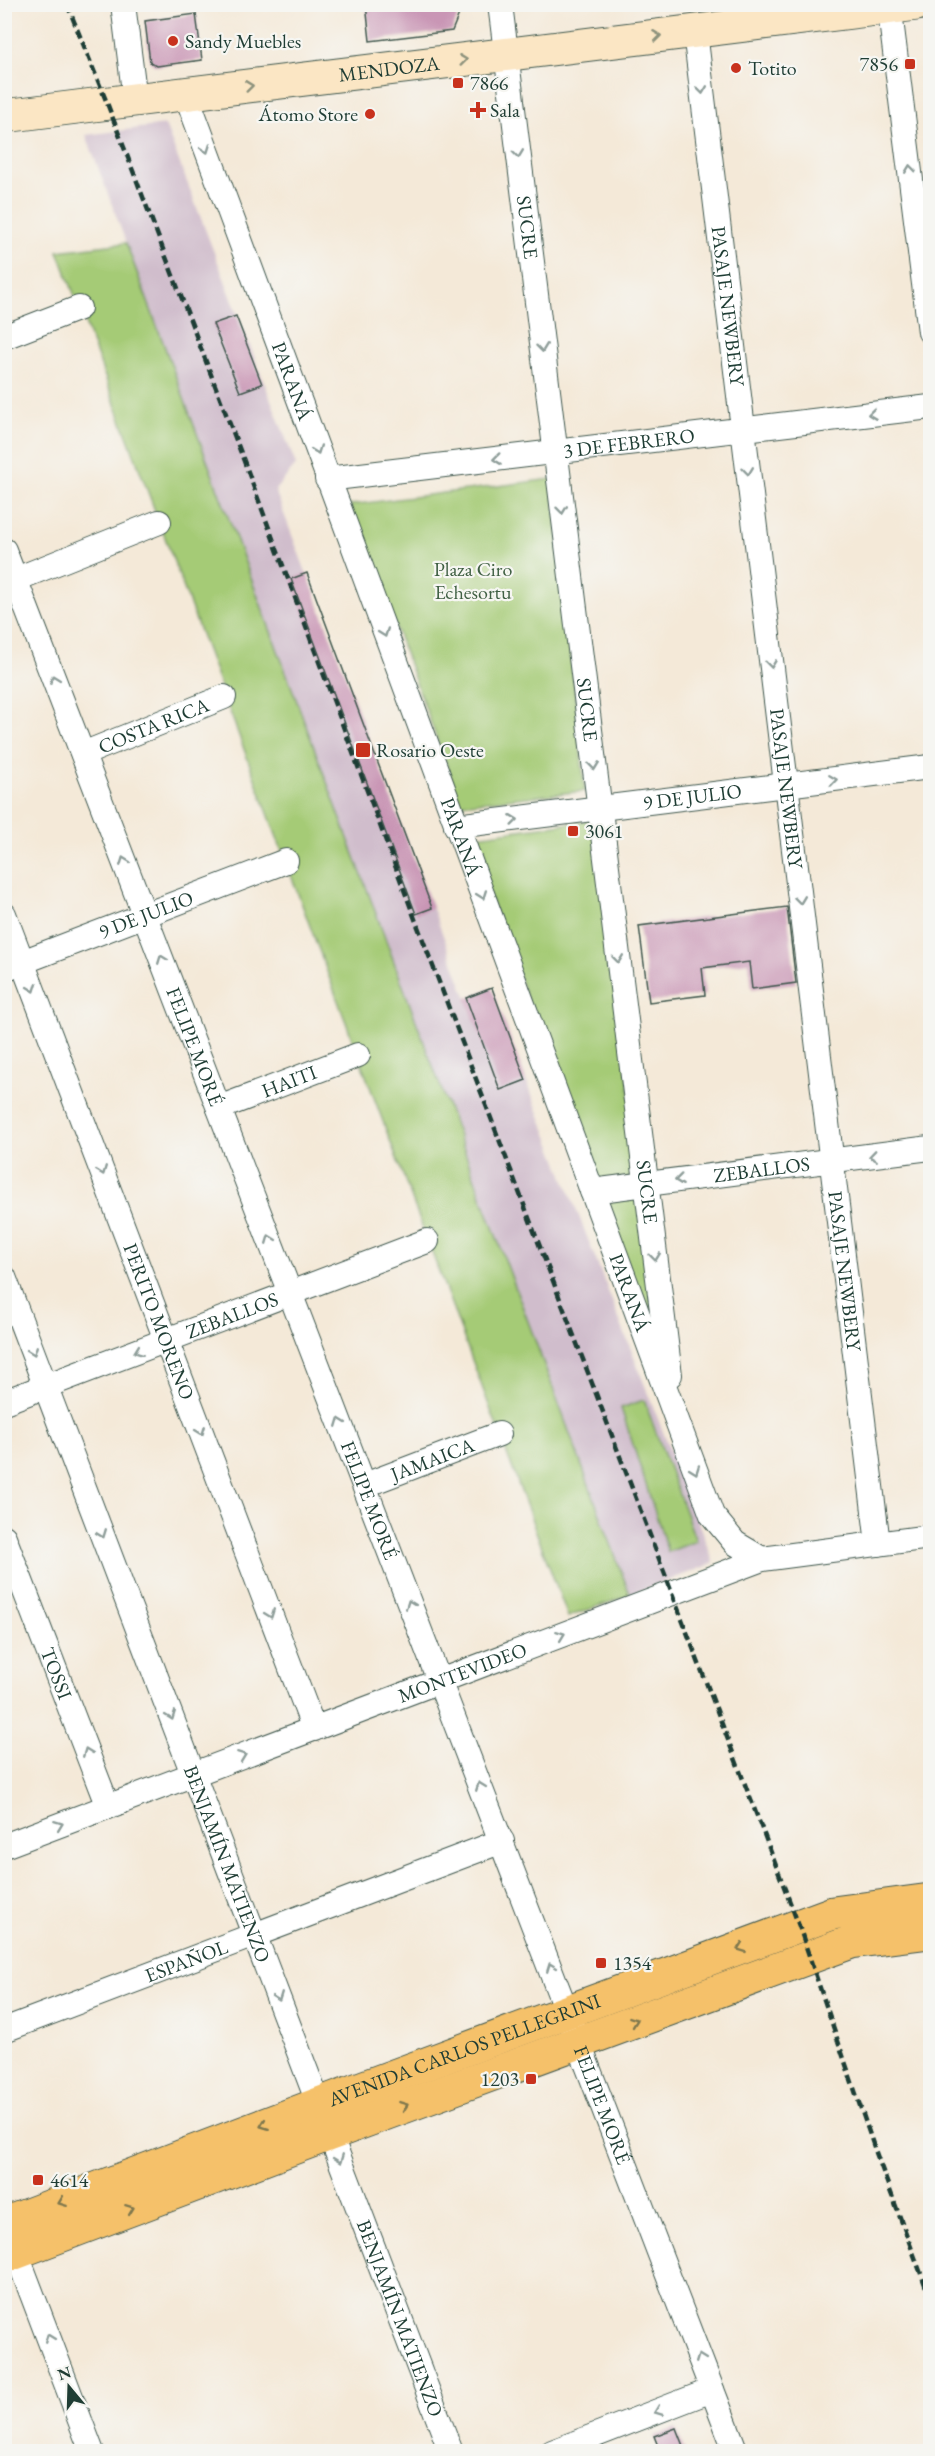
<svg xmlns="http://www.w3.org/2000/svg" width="935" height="2456" font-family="'EB Garamond',serif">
  <rect width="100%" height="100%" fill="#f6f6f2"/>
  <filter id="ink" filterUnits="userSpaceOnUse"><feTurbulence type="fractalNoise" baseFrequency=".0167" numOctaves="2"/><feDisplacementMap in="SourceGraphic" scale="12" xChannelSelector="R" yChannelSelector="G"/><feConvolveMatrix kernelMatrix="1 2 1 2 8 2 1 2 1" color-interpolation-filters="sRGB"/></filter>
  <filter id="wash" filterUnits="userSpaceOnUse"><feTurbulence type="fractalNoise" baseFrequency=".008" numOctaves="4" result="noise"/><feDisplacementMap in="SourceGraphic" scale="24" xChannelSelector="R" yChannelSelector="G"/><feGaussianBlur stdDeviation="1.35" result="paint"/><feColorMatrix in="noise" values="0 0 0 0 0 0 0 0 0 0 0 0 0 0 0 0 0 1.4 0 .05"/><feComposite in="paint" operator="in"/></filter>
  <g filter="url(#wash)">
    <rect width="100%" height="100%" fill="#f4e9d8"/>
    <path fill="#d0bdcc" d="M 165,125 L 296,465 L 275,490 L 501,1089 L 526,1080 L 714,1563 L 630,1595 L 86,135 Z"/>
    <path fill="#a5cb76" stroke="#628455" stroke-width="1.5" d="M 126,243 L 630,1595 L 568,1617 L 58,251 Z
      M 552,479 L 585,791 L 461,804 L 350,505 Z
      M 593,820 L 641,1176 L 594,1183 L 468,837 Z
      M 639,1195 L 661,1361 L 602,1199 Z
      M 644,1400 L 696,1541 L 668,1552 L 621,1408 Z"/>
    <g id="blocks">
      <path fill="#c996b5" d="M 366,4 L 458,4 L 459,14 L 452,31 L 370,41 Z
        M 196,14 L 202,60 L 157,66 L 150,62 L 145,21 Z
        M 236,316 L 262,384 L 240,392 L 213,324 Z
        M 307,573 L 432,908 L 416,914 L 291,579 Z
        M 787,907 L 796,983 L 752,989 L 749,962 L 702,968 L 705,995 L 649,1002 L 639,926 Z
        M 492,988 L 526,1080 L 500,1090 L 466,998 Z
        M 676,2428 L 685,2451 L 660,2451 L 654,2436 Z"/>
    </g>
  </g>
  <g filter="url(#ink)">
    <use href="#blocks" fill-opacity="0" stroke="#3f574d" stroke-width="1.5"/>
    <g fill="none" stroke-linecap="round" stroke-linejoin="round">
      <defs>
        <g id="minor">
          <path d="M 123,4 L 135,100"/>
          <path id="s1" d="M 500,4 L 670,1375"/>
          <path d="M 889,4 L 930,332"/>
          <path id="s2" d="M 695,32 L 878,1544"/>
          <path id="s3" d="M 186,94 L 712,1515 L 735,1543 L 762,1559"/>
          <path d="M 4,337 L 79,308"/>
          <path id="s4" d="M 327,479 L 930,407"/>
          <path id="s5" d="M 4,550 L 736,2452"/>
          <path d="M 4,584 L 159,522"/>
          <path id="s6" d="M 83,754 L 224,697"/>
          <path id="s7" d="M 456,826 L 930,767"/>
          <path id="s8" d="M 4,914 L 314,1729"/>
          <path id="s9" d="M 4,969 L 286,861"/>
          <path id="s10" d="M 219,1108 L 358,1055"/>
          <path id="s11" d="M 592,1191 L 930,1148"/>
          <path id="s12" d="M 4,1277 L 451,2452"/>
          <path id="s13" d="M 4,1402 L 427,1241"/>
          <path id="s14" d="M 365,1485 L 499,1434"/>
          <path id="s15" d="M 4,1537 L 108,1807"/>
          <path id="s16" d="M 4,1846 L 762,1559 L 930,1537"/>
          <path id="s17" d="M 4,2030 L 502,1841"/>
          <path d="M 11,2239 L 92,2452"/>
          <path d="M 552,2452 L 712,2390"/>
        </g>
        <g id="secondary">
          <path id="s18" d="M 4,116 L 917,4"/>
        </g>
        <g id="primary">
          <path id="s19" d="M 4,2224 L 356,2090 L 833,1913 L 930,1900"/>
          <path d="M 4,2257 L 330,2134 L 851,1942 L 930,1932"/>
        </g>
      </defs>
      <use href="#minor" stroke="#3f574d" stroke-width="26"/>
      <use href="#secondary" stroke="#3f574d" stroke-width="35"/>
      <use href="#primary" stroke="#3f574d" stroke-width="35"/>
      <use href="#minor" stroke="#fff" stroke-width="24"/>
      <use href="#secondary" stroke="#fbe6c4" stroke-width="33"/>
      <use href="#primary" stroke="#f5c16b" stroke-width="33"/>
      <path stroke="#1f3d34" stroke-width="4.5" stroke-dasharray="9 4.5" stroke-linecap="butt" d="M 67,4 L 107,103 L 241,453 L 415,919 L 799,1926 L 875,2150 L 930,2298"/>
    </g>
    <defs><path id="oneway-chevron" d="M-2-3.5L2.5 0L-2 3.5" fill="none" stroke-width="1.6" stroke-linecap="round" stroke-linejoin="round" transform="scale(1.5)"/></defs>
    <g stroke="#8d927c">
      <use href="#oneway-chevron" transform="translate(657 36) rotate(-7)"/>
      <use href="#oneway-chevron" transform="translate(463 60) rotate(-7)"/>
      <use href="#oneway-chevron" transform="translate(249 86) rotate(-7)"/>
    </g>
    <g stroke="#8f9e9a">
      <use href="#oneway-chevron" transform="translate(702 90) rotate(83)"/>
      <use href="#oneway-chevron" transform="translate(206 149) rotate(70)"/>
      <use href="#oneway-chevron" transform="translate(518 154) rotate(83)"/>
      <use href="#oneway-chevron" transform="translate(910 169) rotate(-97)"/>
      <use href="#oneway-chevron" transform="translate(542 348) rotate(83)"/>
      <use href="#oneway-chevron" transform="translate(872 414) rotate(173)"/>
      <use href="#oneway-chevron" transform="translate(317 450) rotate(70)"/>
      <use href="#oneway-chevron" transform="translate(497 459) rotate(173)"/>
      <use href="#oneway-chevron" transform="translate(748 471) rotate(83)"/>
      <use href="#oneway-chevron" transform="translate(562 510) rotate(83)"/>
      <use href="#oneway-chevron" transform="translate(384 633) rotate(70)"/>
      <use href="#oneway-chevron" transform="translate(771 664) rotate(83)"/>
      <use href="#oneway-chevron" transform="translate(54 679) rotate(-111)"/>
      <use href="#oneway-chevron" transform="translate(594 766) rotate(83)"/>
      <use href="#oneway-chevron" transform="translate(833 780) rotate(-8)"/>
      <use href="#oneway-chevron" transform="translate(514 820) rotate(-7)"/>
      <use href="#oneway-chevron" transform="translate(124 861) rotate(-111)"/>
      <use href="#oneway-chevron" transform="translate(482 895) rotate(70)"/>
      <use href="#oneway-chevron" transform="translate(800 900) rotate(83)"/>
      <use href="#oneway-chevron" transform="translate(162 959) rotate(-111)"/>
      <use href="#oneway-chevron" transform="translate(618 959) rotate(83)"/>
      <use href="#oneway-chevron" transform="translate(33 988) rotate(69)"/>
      <use href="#oneway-chevron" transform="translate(873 1156) rotate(172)"/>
      <use href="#oneway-chevron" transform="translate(102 1171) rotate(69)"/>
      <use href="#oneway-chevron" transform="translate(679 1180) rotate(173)"/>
      <use href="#oneway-chevron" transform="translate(270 1239) rotate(-111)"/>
      <use href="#oneway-chevron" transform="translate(655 1257) rotate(83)"/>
      <use href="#oneway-chevron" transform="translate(33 1351) rotate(69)"/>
      <use href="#oneway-chevron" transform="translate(138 1351) rotate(159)"/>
      <use href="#oneway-chevron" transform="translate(340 1422) rotate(-111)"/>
      <use href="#oneway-chevron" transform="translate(201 1431) rotate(69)"/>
      <use href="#oneway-chevron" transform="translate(695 1470) rotate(70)"/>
      <use href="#oneway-chevron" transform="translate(102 1534) rotate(69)"/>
      <use href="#oneway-chevron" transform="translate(410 1604) rotate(-111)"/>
      <use href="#oneway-chevron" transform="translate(270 1614) rotate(69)"/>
      <use href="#oneway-chevron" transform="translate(561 1635) rotate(-21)"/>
      <use href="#oneway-chevron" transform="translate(171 1716) rotate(69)"/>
      <use href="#oneway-chevron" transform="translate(87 1752) rotate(-111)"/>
      <use href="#oneway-chevron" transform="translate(242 1756) rotate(-21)"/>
      <use href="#oneway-chevron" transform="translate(480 1786) rotate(-111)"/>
      <use href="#oneway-chevron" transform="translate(59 1825) rotate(-21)"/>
      <use href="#oneway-chevron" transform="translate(551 1967) rotate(-111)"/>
      <use href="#oneway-chevron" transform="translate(278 1997) rotate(69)"/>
      <use href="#oneway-chevron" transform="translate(339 2159) rotate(69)"/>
      <use href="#oneway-chevron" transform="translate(49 2338) rotate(-111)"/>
      <use href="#oneway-chevron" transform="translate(700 2358) rotate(-111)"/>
      <use href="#oneway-chevron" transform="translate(658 2411) rotate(159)"/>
    </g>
    <g stroke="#7f784d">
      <use href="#oneway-chevron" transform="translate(741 1948) rotate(160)"/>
      <use href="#oneway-chevron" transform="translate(634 2021) rotate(-20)"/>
      <use href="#oneway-chevron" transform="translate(404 2106) rotate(-20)"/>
      <use href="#oneway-chevron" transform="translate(264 2125) rotate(159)"/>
      <use href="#oneway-chevron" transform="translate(62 2202) rotate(159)"/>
      <use href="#oneway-chevron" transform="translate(130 2209) rotate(-21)"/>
    </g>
  </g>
  <g fill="#c8321e" stroke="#f6f6f2" stroke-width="2">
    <circle cx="173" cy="41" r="6"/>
    <rect x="904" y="58" width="12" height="12" rx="3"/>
    <circle cx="736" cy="68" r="6"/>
    <rect x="452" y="77" width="12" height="12" rx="3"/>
    <path d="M475 101h6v6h6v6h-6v6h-6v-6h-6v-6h6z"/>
    <circle cx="370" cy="114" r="6"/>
    <rect x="355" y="742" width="16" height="16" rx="3"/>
    <rect x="567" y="825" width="12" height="12" rx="3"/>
    <rect x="595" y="1957" width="12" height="12" rx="3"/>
    <rect x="525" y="2073" width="12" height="12" rx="3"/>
    <rect x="32" y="2174" width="12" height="12" rx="3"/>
  </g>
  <g text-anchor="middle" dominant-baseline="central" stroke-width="4.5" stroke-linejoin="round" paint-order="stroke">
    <g font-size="20" fill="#1f3d34" stroke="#f6f6f2" text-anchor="start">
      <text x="185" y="41">Sandy Muebles</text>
      <text x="898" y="64" text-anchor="end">7856</text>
      <text x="748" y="68">Totito</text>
      <text x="470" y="83">7866</text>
      <text x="490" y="110">Sala</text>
      <text x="358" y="114" text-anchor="end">Átomo Store</text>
      <text x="376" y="750">Rosario Oeste</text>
      <text x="585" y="831">3061</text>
      <text x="613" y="1963">1354</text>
      <text x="519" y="2079" text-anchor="end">1203</text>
      <text x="50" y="2180">4614</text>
    </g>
    <g font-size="20" fill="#1f3d34" stroke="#f6f6f2">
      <text stroke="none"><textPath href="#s18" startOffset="388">MENDOZA</textPath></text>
      <text stroke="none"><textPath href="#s1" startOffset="225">SUCRE</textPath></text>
      <text stroke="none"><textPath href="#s2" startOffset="276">PASAJE NEWBERY</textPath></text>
      <text stroke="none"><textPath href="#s3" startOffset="306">PARANÁ</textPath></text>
      <text stroke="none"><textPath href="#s4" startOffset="304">3 DE FEBRERO</textPath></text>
      <text stroke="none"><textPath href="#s1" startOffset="711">SUCRE</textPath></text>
      <text stroke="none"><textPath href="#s6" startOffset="76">COSTA RICA</textPath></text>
      <text stroke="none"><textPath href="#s2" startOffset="762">PASAJE NEWBERY</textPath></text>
      <text stroke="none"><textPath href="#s7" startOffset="238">9 DE JULIO</textPath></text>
      <text stroke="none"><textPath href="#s3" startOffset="792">PARANÁ</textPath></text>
      <text stroke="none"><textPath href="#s9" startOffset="152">9 DE JULIO</textPath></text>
      <text stroke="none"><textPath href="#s5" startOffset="532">FELIPE MORÉ</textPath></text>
      <text stroke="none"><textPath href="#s10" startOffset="75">HAITI</textPath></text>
      <text stroke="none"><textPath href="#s11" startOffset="171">ZEBALLOS</textPath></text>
      <text stroke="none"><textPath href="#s1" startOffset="1197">SUCRE</textPath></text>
      <text stroke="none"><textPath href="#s2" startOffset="1248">PASAJE NEWBERY</textPath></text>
      <text stroke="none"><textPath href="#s3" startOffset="1278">PARANÁ</textPath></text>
      <text stroke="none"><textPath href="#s13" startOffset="244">ZEBALLOS</textPath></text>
      <text stroke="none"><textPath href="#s8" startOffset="436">PERITO MORENO</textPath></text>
      <text stroke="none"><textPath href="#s14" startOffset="72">JAMAICA</textPath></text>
      <text stroke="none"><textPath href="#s5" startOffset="1018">FELIPE MORÉ</textPath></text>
      <text stroke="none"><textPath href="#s15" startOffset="146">TOSSI</textPath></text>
      <text stroke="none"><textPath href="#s16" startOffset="490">MONTEVIDEO</textPath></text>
      <text stroke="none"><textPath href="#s12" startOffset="628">BENJAMÍN MATIENZO</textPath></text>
      <text stroke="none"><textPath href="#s17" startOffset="195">ESPAÑOL</textPath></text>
      <text stroke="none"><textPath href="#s19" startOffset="492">AVENIDA CARLOS PELLEGRINI</textPath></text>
      <text stroke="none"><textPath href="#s5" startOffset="1666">FELIPE MORÉ</textPath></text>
      <text stroke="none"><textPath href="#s12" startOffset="1114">BENJAMÍN MATIENZO</textPath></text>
    </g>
    <g font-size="20" fill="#406044" stroke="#f6f6f2">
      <text x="473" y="569">Plaza Ciro<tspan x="473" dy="23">Echesortu</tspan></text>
    </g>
  </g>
  <rect width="935" height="2456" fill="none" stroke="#f6f6f2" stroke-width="24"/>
  <g transform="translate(69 2387) rotate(341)" stroke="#f6f6f2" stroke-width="4.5" paint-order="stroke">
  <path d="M0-4.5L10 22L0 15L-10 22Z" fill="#1f3d34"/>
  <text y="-9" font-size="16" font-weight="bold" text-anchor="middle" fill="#1f3d34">N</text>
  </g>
</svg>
